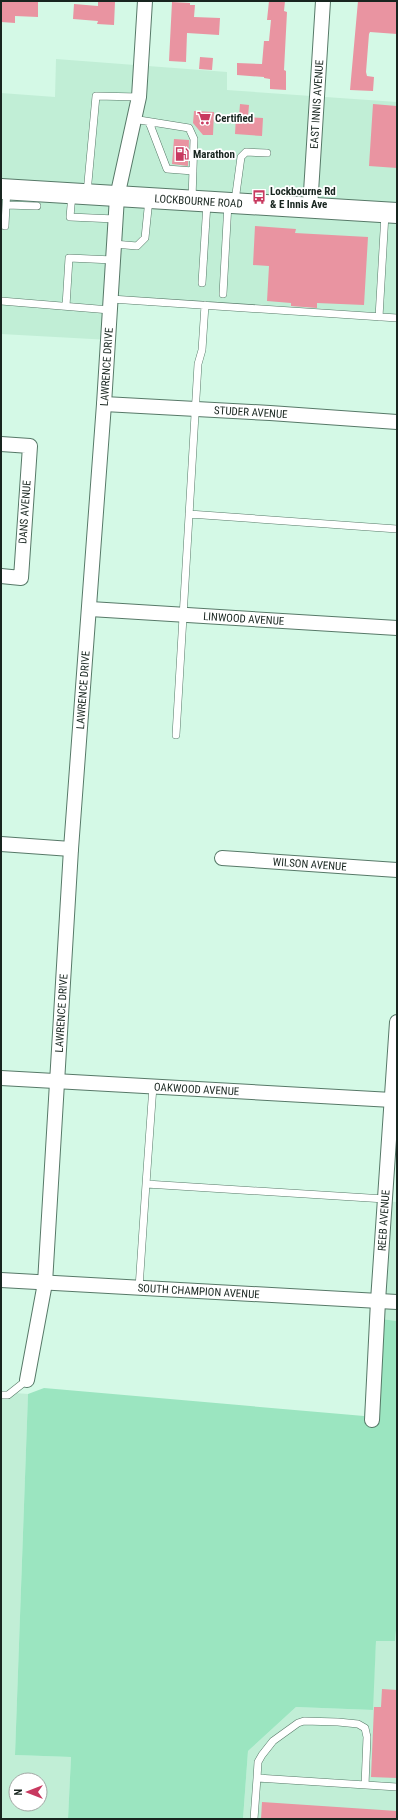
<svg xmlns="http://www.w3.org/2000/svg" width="398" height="1820" font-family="'Roboto Condensed',sans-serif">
  <rect width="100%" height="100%" fill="#d4f9e6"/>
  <path fill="#c1eed6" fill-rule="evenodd" d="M 56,59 L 227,72 L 227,90 L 397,102 L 397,320 L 114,300 L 110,340 L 1,334 L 1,93 L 55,97 Z
    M 381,1201 L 397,1202 L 397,1321 L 373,1318 Z
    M 1,1392 L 28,1394 L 15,1755 L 71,1757 L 68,1819 L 1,1819 ZM 16,1780 L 40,1780 L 40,1804 L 16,1804 Z
    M 397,1619 L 397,1819 L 243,1819 L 248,1751 L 296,1707 L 372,1710 L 376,1641 L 395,1640 Z"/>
  <path fill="#9be5c0" d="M 373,1318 L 397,1321 L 397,1619 L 395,1641 L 376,1641 L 373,1710 L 296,1707 L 248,1751 L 243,1819 L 68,1819 L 71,1757 L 15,1755 L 28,1394 L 44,1388 L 364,1416 Z"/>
  <path fill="#e994a1" d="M 1,1 L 38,2 L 38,17 L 15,16 L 15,23 L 1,22 Z
    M 98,1 L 115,2 L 114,25 L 97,24 L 98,21 L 73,19 L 74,4 L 98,6 Z
    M 269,1 L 285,1 L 284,11 L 287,12 L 284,70 L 286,71 L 286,90 L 270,89 L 270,79 L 264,78 L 264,77 L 237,75 L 237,63 L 262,64 L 264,41 L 269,41 L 271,20 L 267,20 Z
    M 358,1 L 397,1 L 397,34 L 370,32 L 369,34 L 366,72 L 367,76 L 374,77 L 373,91 L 350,90 Z
    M 172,2 L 190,3 L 190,5 L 195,5 L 194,17 L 220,18 L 219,35 L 187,33 L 186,62 L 169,61 Z
    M 200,57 L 213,58 L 212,70 L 199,69 Z
    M 240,104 L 249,105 L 248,117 L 263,118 L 262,136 L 235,134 L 236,116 L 239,117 Z
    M 373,104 L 397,106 L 397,168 L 369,166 Z
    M 194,111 L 214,112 L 213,135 L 203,135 L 193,123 Z
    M 174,139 L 189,140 L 188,166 L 172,164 Z
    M 255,226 L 296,229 L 295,233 L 368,237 L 364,305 L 317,303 L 317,308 L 291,306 L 291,303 L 267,301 L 269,266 L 253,265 Z
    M 382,1689 L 397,1690 L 397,1778 L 371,1777 L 374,1707 L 381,1707 Z
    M 262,1802 L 397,1811 L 397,1819 L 261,1819 Z"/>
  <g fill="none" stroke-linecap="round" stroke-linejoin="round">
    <defs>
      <path id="service" d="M 133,119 L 189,128 L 194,139 L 192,199
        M 149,122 L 167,169 L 193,171
        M 7,191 L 6,205 L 37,206
        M 87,193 L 96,96 L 139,97
        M 72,194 L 70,217 L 115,219
        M 235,201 L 241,157 L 246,152 L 267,153
        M 5,226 L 6,205
        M 114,244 L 137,246 L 145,238 L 149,199
        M 202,283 L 207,203
        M 223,294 L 228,203
        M 111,299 L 397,318
        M 1,301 L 110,310
        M 66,306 L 69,258 L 113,260
        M 379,317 L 385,214
        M 189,514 L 397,529
        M 176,735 L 198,364 L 202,350 L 205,305
        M 153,1086 L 146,1184 L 385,1199
        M 139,1288 L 146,1184
        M 1,1395 L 8,1395 L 27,1380
        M 257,1778 L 258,1762 L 262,1755 L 273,1741 L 298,1723 L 304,1721 L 338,1722 L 358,1724 L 365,1728 L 367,1737 L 365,1785
        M 254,1819 L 257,1778 L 397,1787"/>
      <g id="minor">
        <path id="s1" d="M 310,208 L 323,1"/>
        <path id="s2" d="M 104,404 L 270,413 L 397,422"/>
        <path d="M 1,444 L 30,446 L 21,578 L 1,576"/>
        <path id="s3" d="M 90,609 L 397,628"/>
        <path d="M 1,844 L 71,849"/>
        <path id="s4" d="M 222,858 L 397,870"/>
        <path id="s5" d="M 1,1078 L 392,1100"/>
        <path id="s6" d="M 1,1280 L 397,1302"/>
        <path id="s7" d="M 27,1380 L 45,1283 L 71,849 L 104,404 L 117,197 L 139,97 L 145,1"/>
        <path id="s8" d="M 372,1420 L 378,1301 L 397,1022"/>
      </g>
      <g id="secondary">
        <path id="s9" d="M 1,189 L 397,213"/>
      </g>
    </defs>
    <use href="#service" stroke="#577968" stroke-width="8"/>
    <use href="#minor" stroke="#577968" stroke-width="16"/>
    <use href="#secondary" stroke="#577968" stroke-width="22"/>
    <use href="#service" stroke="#fff" stroke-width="7"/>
    <use href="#minor" stroke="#fff" stroke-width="14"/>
    <use href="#secondary" stroke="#fff" stroke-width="20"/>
  </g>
  <defs>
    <symbol id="supermarket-bare" viewBox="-9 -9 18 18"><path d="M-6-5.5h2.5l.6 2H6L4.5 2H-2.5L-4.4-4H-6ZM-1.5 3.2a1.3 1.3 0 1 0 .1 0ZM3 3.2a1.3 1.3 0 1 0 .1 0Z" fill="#c8395f" stroke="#fff" stroke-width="2.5" paint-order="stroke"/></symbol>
    <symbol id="fuel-bare" viewBox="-9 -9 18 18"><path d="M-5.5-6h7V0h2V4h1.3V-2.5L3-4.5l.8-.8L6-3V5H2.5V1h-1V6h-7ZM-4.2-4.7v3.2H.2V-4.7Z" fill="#c8395f" stroke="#fff" stroke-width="2.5" paint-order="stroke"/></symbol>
    <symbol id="bus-bare" viewBox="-9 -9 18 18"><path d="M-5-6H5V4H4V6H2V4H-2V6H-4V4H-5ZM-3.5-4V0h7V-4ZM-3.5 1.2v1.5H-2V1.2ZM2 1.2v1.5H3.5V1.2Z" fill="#c8395f" stroke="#fff" stroke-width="2.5" paint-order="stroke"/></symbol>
  </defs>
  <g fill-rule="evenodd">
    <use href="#supermarket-bare" x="194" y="108" width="20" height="20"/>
    <use href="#fuel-bare" x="172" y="144" width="20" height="20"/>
    <use href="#bus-bare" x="249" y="187" width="20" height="20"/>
  </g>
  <g text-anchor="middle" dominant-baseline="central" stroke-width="3.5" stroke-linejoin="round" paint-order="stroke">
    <g font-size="11" fill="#18251f" stroke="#fff">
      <text stroke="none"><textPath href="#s1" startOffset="104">EAST INNIS AVENUE</textPath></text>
      <text stroke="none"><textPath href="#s9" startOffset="198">LOCKBOURNE ROAD</textPath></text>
      <text stroke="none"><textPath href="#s7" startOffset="1017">LAWRENCE DRIVE</textPath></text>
      <text stroke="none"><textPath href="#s2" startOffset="147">STUDER AVENUE</textPath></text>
      <text transform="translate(25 512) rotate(-86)">DANS AVENUE</text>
      <text stroke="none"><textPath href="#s3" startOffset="154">LINWOOD AVENUE</textPath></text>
      <text stroke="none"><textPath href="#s7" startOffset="693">LAWRENCE DRIVE</textPath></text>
      <text stroke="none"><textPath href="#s4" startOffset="88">WILSON AVENUE</textPath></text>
      <text stroke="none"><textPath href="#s7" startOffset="369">LAWRENCE DRIVE</textPath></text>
      <text stroke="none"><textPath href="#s5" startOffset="196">OAKWOOD AVENUE</textPath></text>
      <text stroke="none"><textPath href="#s8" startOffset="200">REEB AVENUE</textPath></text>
      <text stroke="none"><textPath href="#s6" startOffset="198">SOUTH CHAMPION AVENUE</textPath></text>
    </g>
    <g font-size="11" font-weight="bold" fill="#18251f" stroke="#fff" text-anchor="start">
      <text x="215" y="118">Certified</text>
      <text x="193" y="154">Marathon</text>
      <text x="270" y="191">Lockbourne Rd<tspan x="270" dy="13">&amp; E Innis Ave</tspan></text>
    </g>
  </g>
  <rect width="398" height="1820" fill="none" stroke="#18251f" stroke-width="4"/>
  <g transform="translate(28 1792) rotate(270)"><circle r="19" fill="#ffffff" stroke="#a3a8a5"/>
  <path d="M0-3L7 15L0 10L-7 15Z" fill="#c8395f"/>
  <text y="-6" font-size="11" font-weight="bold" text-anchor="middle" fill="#18251f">N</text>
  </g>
</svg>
